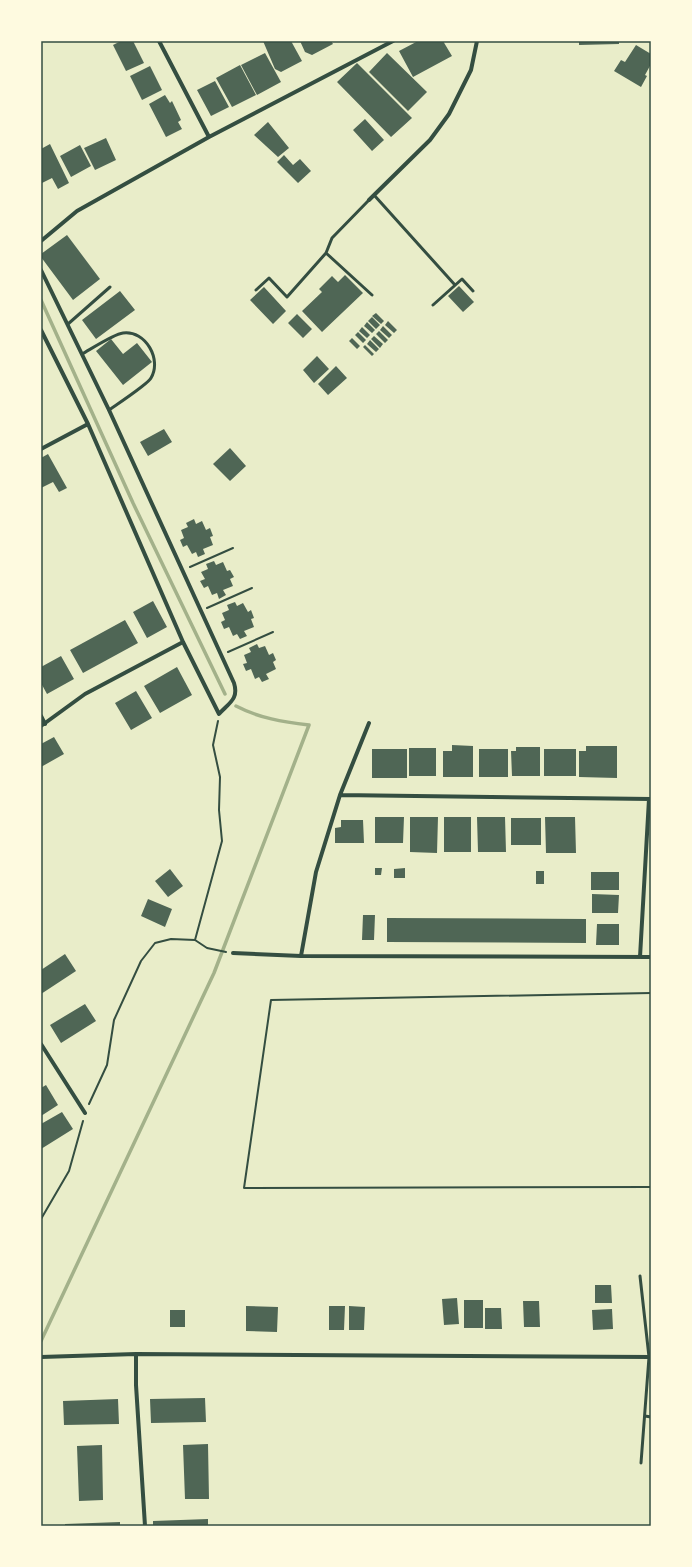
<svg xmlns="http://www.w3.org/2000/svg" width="692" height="1567" font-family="'DM Sans',sans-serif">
  <rect width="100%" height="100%" fill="#e9edc9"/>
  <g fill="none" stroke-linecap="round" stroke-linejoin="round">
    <path stroke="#a3b18a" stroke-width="3.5" d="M 41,300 L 133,503 L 225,694
      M 41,1341 L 214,973 L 309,725 C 283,722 259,718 236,706"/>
  </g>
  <path fill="#4f6655" d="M 121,41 L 133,41 L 144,63 L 126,71 L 113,45 Z
    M 263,41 L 291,41 L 302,61 L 281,72 L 275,69 Z
    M 300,41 L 331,41 L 333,44 L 312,55 L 305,52 Z
    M 418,41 L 443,41 L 452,56 L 413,77 L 399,51 Z
    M 579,41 L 619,41 L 619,44 L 579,45 Z
    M 636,45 L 651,54 L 651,64 L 645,75 L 647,76 L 641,87 L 614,71 L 621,60 L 625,62 Z
    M 265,53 L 281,82 L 257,95 L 241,65 Z
    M 387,53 L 427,92 L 408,111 L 369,72 Z
    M 357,63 L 412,118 L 391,137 L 337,82 Z
    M 240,65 L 256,95 L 232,107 L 216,78 Z
    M 150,66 L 162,90 L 142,100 L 130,76 Z
    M 215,81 L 229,107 L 211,116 L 197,90 Z
    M 165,95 L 170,103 L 172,101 L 181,120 L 178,122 L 182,129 L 166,137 L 149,104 Z
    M 365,119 L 384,140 L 372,151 L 353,130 Z
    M 268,122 L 289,148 L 278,157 L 254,135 Z
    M 106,138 L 116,160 L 95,170 L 84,148 Z
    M 50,144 L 69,183 L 58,189 L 52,178 L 42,183 L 41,181 L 41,149 Z
    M 80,145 L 91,166 L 71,177 L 60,156 Z
    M 284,155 L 293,165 L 300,159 L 311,171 L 298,183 L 277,162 Z
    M 67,235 L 100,279 L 73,300 L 41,257 L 41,254 Z
    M 345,275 L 363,293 L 322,332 L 302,311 L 322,292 L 319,289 L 332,276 L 338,282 Z
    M 459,286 L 474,302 L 463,312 L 448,296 Z
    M 264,287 L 286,311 L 273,324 L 250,300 Z
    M 120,291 L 135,310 L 96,339 L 82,320 Z
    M 376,313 L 384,321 L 381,324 L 372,316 Z
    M 297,314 L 312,329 L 303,338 L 288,323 Z
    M 372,317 L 380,325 L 376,329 L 368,321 Z
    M 388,321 L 397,330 L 394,333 L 385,325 Z
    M 367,322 L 375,330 L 372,333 L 364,326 Z
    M 383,326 L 392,335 L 389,338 L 380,330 Z
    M 362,327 L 370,335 L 367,338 L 359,331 Z
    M 379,331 L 388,340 L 385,343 L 376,334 Z
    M 358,332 L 366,340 L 363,343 L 355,335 Z
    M 374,336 L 383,344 L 380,348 L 371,339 Z
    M 352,338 L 360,346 L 357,349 L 349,341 Z
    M 111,339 L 123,354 L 137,343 L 152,362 L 123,385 L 96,351 Z
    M 370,340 L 379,349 L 376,352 L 367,344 Z
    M 365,345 L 374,354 L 372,356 L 363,347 Z
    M 317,356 L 329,369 L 314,383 L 303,370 Z
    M 336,366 L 347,378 L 328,395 L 318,384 Z
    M 164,429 L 172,442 L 148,456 L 140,442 Z
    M 230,448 L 246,466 L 230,481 L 213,464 Z
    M 48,454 L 67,488 L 59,492 L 53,482 L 41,488 L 41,458 Z
    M 194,519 L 196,524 L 202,521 L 206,530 L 210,528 L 213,536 L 210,537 L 213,545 L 203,549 L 205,554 L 198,557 L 196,552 L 192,554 L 187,545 L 183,547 L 180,540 L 184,538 L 181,530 L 188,527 L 186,523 Z
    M 214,561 L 216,565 L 223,562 L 227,571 L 230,570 L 234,577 L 230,579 L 233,586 L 223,590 L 226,595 L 219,599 L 217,593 L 212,595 L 208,586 L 204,588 L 200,581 L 205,579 L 201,572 L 208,569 L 206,564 Z
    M 153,601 L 167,627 L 147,638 L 133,612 Z
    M 235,602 L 237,606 L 243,603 L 248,612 L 251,610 L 254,618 L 251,619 L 254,627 L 244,631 L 247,636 L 240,639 L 237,634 L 233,636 L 229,627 L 224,629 L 221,622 L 225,620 L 222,613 L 229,610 L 227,605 Z
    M 125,620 L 138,643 L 83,673 L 70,650 Z
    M 257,644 L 259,648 L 265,646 L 269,655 L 273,653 L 276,660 L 273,662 L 276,669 L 266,674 L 269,679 L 262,682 L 259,677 L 255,679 L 251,669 L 246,671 L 243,664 L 247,663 L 244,655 L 251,652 L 249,648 Z
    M 61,656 L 74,679 L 47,694 L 41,683 L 41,667 Z
    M 177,667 L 192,695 L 160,713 L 144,686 Z
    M 136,691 L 152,718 L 131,730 L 115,703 Z
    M 54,737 L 64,754 L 41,767 L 41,744 Z
    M 452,745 L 473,746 L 473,777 L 443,777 L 443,751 L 452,751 Z
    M 586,746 L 617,746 L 617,778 L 579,777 L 579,751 L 586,751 Z
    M 516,747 L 540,747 L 540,776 L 512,776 L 511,751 L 516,751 Z
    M 409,748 L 436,748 L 436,776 L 409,776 Z
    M 372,749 L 407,749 L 407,778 L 372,778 Z
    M 479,749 L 508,749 L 508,777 L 479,777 Z
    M 544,749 L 576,749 L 576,776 L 544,776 Z
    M 375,817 L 404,817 L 403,843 L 375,843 Z
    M 410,817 L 438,817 L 437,853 L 410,852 Z
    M 444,817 L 471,817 L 471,852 L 444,852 Z
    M 477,817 L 505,817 L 506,852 L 478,852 Z
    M 545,817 L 575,817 L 576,853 L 546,853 Z
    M 511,818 L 541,818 L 541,845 L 511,845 Z
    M 341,820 L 363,820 L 364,843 L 335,843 L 335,828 L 341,827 Z
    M 375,868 L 382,868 L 381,875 L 375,875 Z
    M 405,868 L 405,878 L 394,878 L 394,869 Z
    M 170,869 L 183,886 L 168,897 L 155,881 Z
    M 536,871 L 544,871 L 544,884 L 536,884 Z
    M 591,872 L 619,872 L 619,890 L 591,890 Z
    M 592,894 L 619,895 L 618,913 L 592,913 Z
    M 148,899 L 172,909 L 165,927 L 141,916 Z
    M 363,915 L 375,915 L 374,940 L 362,940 Z
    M 387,918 L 586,919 L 586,943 L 387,942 Z
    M 597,924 L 619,924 L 619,945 L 596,945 Z
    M 65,954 L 76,971 L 41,994 L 41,970 Z
    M 85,1004 L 96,1021 L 61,1043 L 50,1025 Z
    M 46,1085 L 58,1105 L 41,1116 L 41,1088 Z
    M 62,1112 L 73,1129 L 41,1149 L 41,1124 Z
    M 595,1285 L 611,1285 L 612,1303 L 595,1303 Z
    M 457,1298 L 459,1324 L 444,1325 L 442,1299 Z
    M 464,1300 L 483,1300 L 483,1328 L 464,1328 Z
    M 523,1301 L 539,1301 L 540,1327 L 524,1327 Z
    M 246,1306 L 278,1307 L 277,1332 L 246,1331 Z
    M 329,1306 L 345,1306 L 344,1330 L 329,1330 Z
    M 349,1306 L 365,1307 L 364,1330 L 349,1330 Z
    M 485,1308 L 501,1308 L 502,1329 L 485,1329 Z
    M 612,1309 L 613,1329 L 593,1330 L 592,1310 Z
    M 170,1310 L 185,1310 L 185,1327 L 170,1327 Z
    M 205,1398 L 206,1422 L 151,1423 L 150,1399 Z
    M 118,1399 L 119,1424 L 64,1425 L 63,1401 Z
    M 208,1444 L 209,1499 L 185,1499 L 183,1445 Z
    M 102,1445 L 103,1500 L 79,1501 L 77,1446 Z
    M 208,1519 L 208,1526 L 153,1526 L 153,1521 Z
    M 120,1522 L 120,1526 L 65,1526 L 65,1524 Z"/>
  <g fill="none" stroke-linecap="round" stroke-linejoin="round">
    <path stroke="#344e41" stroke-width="2" d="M 190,567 L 233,548
      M 207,608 L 252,588
      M 228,652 L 273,632
      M 218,721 L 213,745 L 220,777 L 219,810 L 222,841 L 195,940 L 207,948 L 226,952
      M 651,993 L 271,1000 L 244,1188 L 651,1187
      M 89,1104 L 107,1065 L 114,1020 L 141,961 L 155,943 L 171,939 L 195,940
      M 41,1219 L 69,1171 L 83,1121"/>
    <path stroke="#344e41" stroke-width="3" d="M 374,195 L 455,285
      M 369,200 L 332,238 L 326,253 L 372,295
      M 256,290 L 269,278 L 287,297 L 326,253
      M 433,305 L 462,279 L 473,291
      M 68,324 L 110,287
      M 82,354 C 91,349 114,334 123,333 C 146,330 162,360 151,378 C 148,384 116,405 109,410
      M 640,1276 L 649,1357 L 641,1463
      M 645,1416 L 651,1417"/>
    <path stroke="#344e41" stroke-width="4" d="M 159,41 L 209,137
      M 369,200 L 430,140 L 449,114 L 471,70 L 477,41
      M 41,241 L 77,211 L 209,137 L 393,41
      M 41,270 L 109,410 L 234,683 C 239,699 229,703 219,714 L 183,642 L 88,424 L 41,330
      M 41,449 L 88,424
      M 41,716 L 45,724
      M 41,726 L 85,694 L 183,642
      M 340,795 L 651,799
      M 233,953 L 301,956 L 651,957
      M 301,956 L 316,872 L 340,795 L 369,723
      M 640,957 L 649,799
      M 41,1044 L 85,1113
      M 136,1354 L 136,1385 L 145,1526
      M 41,1357 L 136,1354 L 651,1357"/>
  </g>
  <rect width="692" height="1567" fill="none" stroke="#fefae0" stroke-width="84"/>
  <rect x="42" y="42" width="608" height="1483" fill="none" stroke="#344e41" stroke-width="1.5"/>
</svg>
